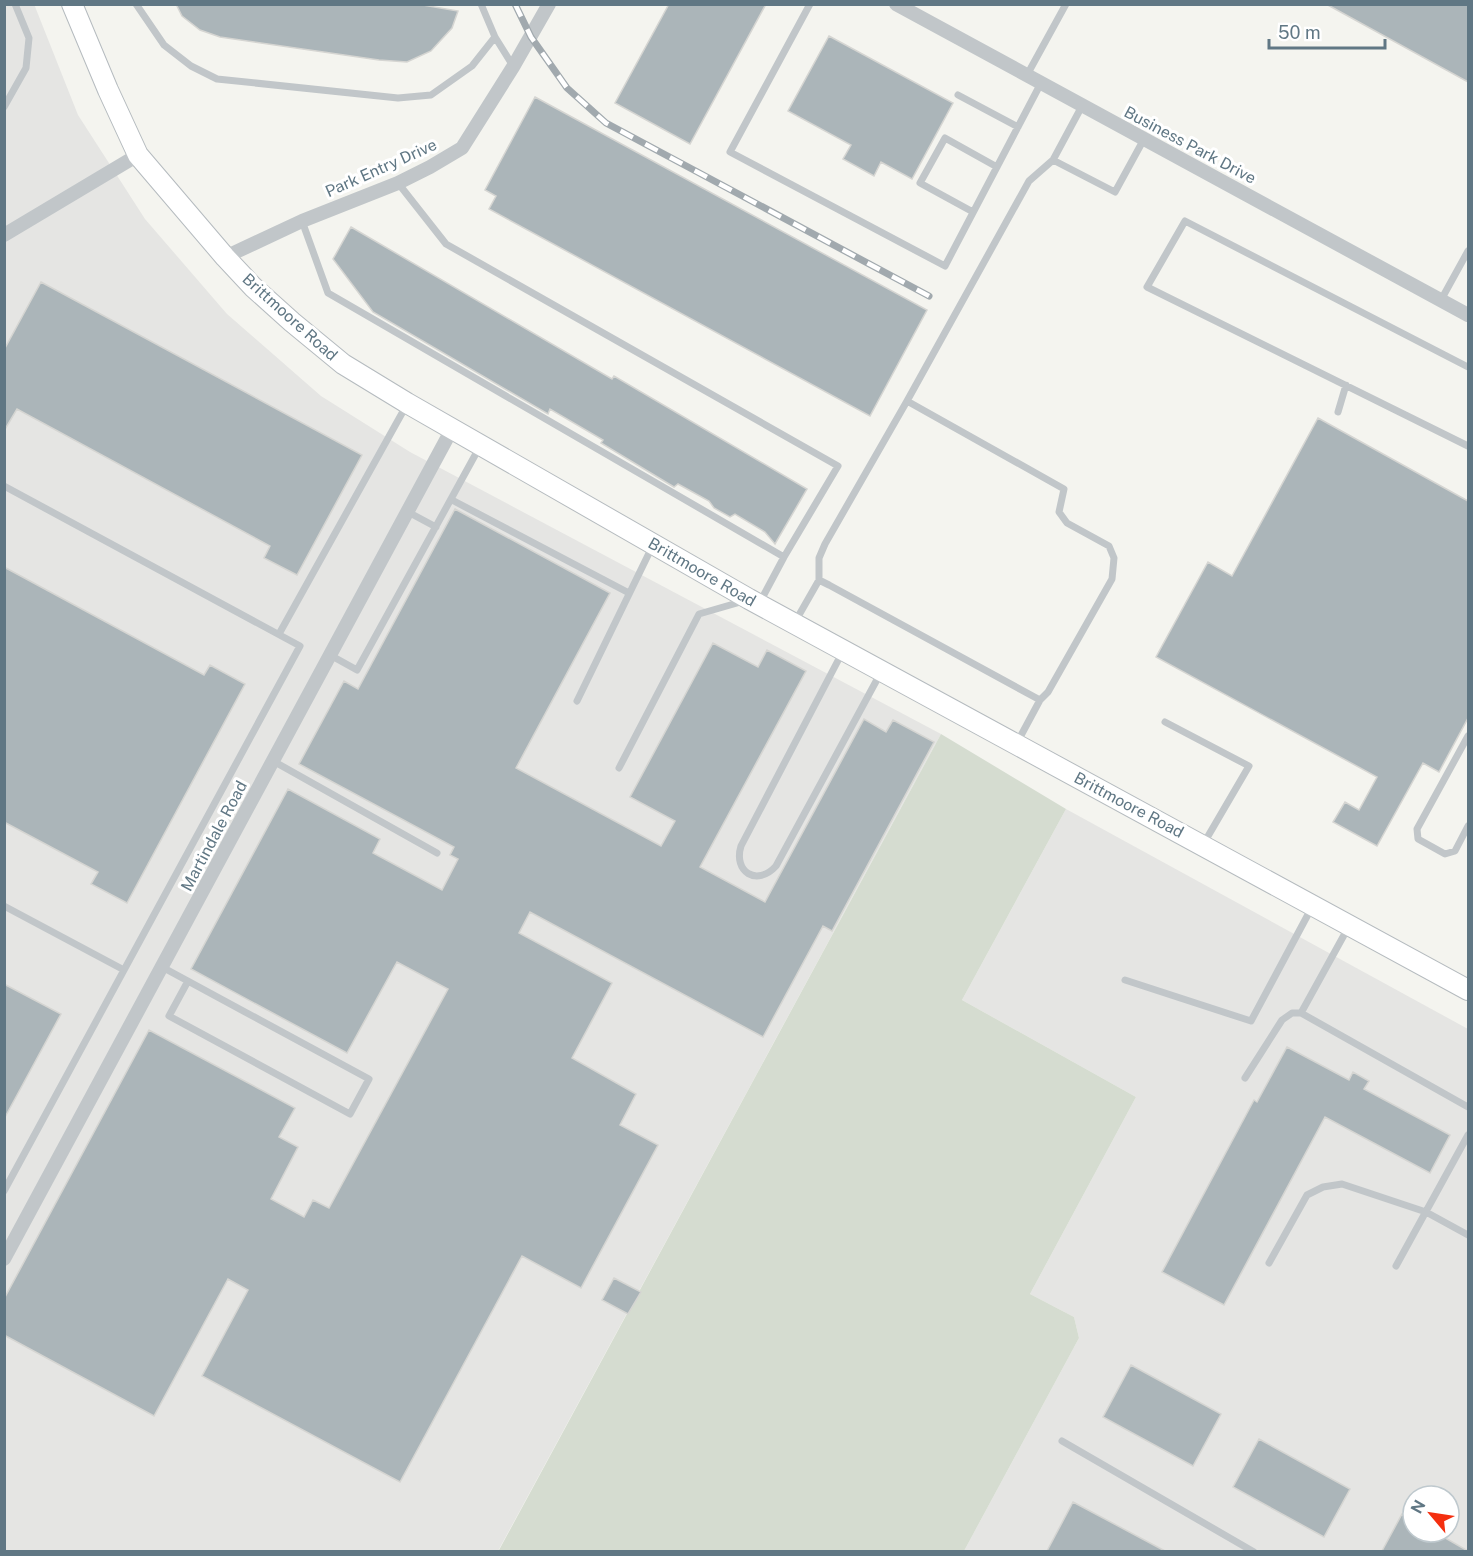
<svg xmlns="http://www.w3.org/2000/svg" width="1473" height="1556" font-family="'Public Sans',sans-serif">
  <rect width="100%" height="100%" fill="#f4f4ef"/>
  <path fill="#e5e5e3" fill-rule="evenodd" d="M 34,4 L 78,115 L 145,219 L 227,314 L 321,396 L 410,452 L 941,734 L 498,1551 L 5,1552 L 4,5 Z
    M 1066,809 L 1468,1029 L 1468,1551 L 964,1551 L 1079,1338 L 1074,1317 L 1030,1294 L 1136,1097 L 962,1000 ZM 1413,1496 L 1449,1496 L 1449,1532 L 1413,1532 Z"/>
  <path fill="#d5dcd0" d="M 941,734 L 1066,809 L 962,1000 L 1136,1097 L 1030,1294 L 1074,1317 L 1079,1338 L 964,1551 L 498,1552 Z"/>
  <path fill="#abb5b9" stroke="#d5d5d2" stroke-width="1.5" d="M 176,4 L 417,4 L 458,11 L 452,28 L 431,51 L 407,62 L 379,60 L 220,37 L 200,30 L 182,16 Z
    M 669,4 L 766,4 L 690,144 L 615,103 Z
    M 1326,4 L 1468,4 L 1468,82 Z
    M 829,36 L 953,103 L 912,179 L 881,162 L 874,176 L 843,159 L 851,145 L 788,111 Z
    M 535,97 L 927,310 L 870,416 L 489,209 L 496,196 L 485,190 Z
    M 351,227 L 612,379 L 614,376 L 807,489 L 775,544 L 765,532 L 735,514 L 730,517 L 714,508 L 709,501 L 678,484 L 674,487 L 601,443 L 603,440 L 550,409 L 548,414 L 373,312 L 333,259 Z
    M 41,282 L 362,455 L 297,575 L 264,558 L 270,546 L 17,409 L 4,431 L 4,350 Z
    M 1318,418 L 1468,501 L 1468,718 L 1439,772 L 1423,763 L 1377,846 L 1333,822 L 1345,802 L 1359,810 L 1377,777 L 1156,657 L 1208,562 L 1232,576 Z
    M 455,509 L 610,593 L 516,768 L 661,846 L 675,821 L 630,797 L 713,643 L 758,667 L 767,650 L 806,671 L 700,867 L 765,902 L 864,719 L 886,732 L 893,720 L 934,742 L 832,931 L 823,926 L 763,1037 L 530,912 L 519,933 L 612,983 L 572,1058 L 636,1094 L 620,1125 L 658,1145 L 581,1288 L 522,1256 L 400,1482 L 202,1376 L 248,1290 L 228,1279 L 154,1416 L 4,1335 L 4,1299 L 149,1030 L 295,1108 L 279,1137 L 298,1147 L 271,1199 L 304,1217 L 313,1200 L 329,1208 L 448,989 L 397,962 L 347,1053 L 191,969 L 288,789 L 380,839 L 373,853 L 442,890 L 458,859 L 450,855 L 454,847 L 299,764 L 344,681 L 358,689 Z
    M 4,567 L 204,675 L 210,665 L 245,684 L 127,903 L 91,884 L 98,872 L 4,822 Z
    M 4,984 L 61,1014 L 4,1119 Z
    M 1287,1047 L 1349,1080 L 1353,1072 L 1369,1081 L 1364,1089 L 1450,1135 L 1430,1173 L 1325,1117 L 1224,1305 L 1162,1272 L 1254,1100 L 1257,1102 Z
    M 614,1278 L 641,1292 L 628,1314 L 602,1300 Z
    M 1131,1365 L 1221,1414 L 1193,1466 L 1103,1417 Z
    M 1259,1439 L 1350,1489 L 1324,1537 L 1233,1487 Z
    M 1073,1502 L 1165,1551 L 1047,1551 Z
    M 1402,1514 L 1413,1520 L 1413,1532 L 1435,1532 L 1468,1551 L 1382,1551 Z"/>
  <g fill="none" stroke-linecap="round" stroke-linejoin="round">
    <defs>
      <path id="secondary" d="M 72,4 L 108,90 L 138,155 L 225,257 L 253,287 L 292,322 L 343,364 L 407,403 L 749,599 L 1468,990"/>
    </defs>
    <use href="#secondary" stroke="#b5bbbf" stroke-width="22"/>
    <path stroke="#c1c6c9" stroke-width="7" d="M 136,4 L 164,45 L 191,66 L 217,79 L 398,98 L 431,95 L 472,66 L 495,37 L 481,4
      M 810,4 L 730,152 L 945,266 L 1041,83
      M 495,37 L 513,66
      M 1027,75 L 1066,4
      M 958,95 L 1018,127
      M 4,107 L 26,68 L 29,38 L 15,4
      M 1053,160 L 1115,192 L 1144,139
      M 973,212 L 920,183 L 945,138 L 997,167
      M 302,221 L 328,293 L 784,557 L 838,466 L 446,244 L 398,183
      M 1441,300 L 1468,251
      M 1468,367 L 1185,221 L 1147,287 L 1468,446
      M 907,401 L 1029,181 L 1053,160 L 1082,106
      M 1338,412 L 1346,385
      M 4,486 L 300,646 L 4,1191
      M 452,500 L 629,593
      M 408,512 L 436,527
      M 819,580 L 819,558 L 825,544 L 907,401 L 1064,489 L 1059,512 L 1067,523 L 1109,546 L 1114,558 L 1112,579 L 1048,692 L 1040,700
      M 760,602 L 784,557
      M 795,622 L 819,580 L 829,585 L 1040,700 L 1018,741
      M 279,634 L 406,406
      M 843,651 L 741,846 C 733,872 757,887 776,866 L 880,674
      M 330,655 L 357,670 L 479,448
      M 577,701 L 652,547
      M 1165,722 L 1249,766 L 1204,843
      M 1468,736 L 1417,829 L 1418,839 L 1445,854 L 1455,851 L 1468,826
      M 273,761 L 437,853
      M 619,768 L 699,614 L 744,601
      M 4,906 L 124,970
      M 1349,926 L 1301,1013 L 1468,1107
      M 162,967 L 369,1079 L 350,1114 L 169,1016 L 188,981
      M 1125,980 L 1251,1021 L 1312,907
      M 1245,1078 L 1282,1020 L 1292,1013 L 1301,1013
      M 1269,1263 L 1307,1195 L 1323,1187 L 1342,1184 L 1426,1212 L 1468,1235
      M 1396,1266 L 1468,1135
      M 1062,1441 L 1254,1552"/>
    <path stroke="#c1c6c9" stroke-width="14" d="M 896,4 L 1468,315
      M 4,235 L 138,155
      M 225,257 L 302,221 L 398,183 L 430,167 L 462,148 L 513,67 L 549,4
      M 4,1259 L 452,429"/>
    <use href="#secondary" stroke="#fff" stroke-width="20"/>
    <defs>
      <path id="rail" d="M 515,4 L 531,37 L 567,88 L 606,123 L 929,296"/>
    </defs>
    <use href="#rail" stroke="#a1a9ae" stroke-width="7"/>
    <use href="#rail" stroke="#fff" stroke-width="4.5" stroke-dasharray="14" stroke-linecap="butt"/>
  </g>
  <g text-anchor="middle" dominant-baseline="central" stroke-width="6" stroke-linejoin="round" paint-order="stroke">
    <g font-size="16" fill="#607784" stroke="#fff">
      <text transform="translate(1190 145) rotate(28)">Business Park Drive</text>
      <text transform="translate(381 168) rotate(-24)">Park Entry Drive</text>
      <text transform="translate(290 317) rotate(42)">Brittmoore Road</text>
      <text transform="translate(702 572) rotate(30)">Brittmoore Road</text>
      <text transform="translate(1129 805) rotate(28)">Brittmoore Road</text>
      <text transform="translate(214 836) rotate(-62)">Martindale Road</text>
    </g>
  </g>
  <rect width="1473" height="1556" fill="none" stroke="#607784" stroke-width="12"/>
  <g transform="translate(1431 1514) rotate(299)"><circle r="28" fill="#ffffff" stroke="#bfc9ce" stroke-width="1.5"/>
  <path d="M0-4.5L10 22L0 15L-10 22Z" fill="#f42f0f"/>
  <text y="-9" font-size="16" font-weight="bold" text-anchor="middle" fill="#607784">N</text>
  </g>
  <path d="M1269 39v9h116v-9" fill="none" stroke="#607784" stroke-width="3"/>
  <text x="1278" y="39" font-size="18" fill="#607784" stroke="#ffffff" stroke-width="4.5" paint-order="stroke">50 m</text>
</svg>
